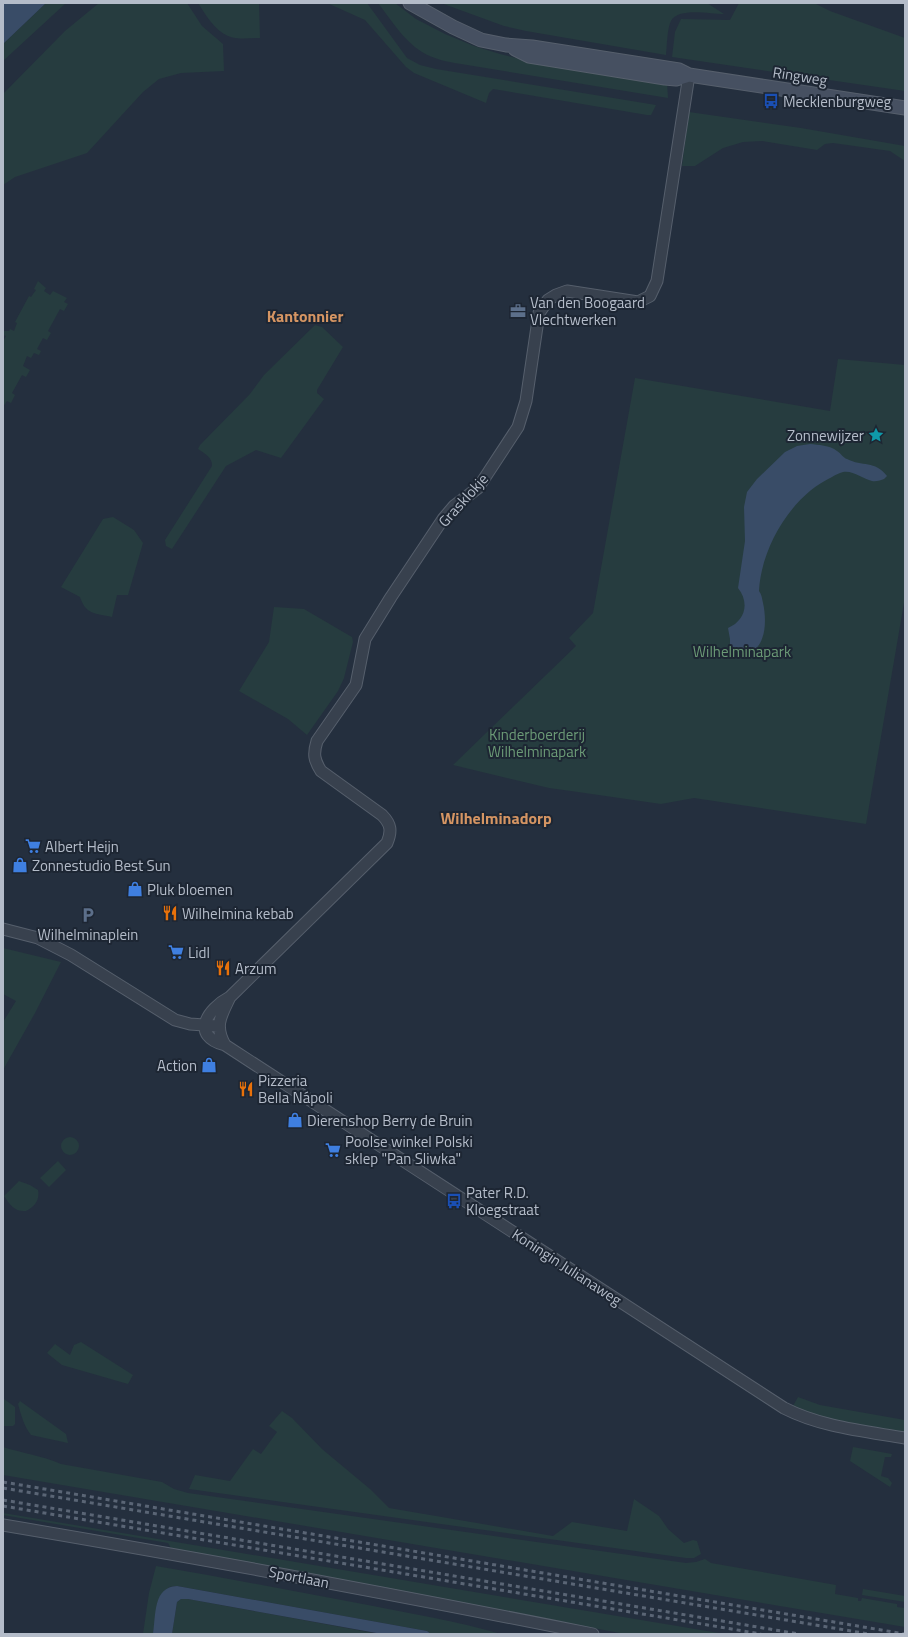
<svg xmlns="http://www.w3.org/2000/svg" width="908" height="1637" font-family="'Titillium Web',sans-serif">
  <rect width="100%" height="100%" fill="#242f3e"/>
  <path fill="#263c3f" d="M 46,3 L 66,3 L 3,61 L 3,44 Z
    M 99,3 L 187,3 L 202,26 L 223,44 L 224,71 L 181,73 L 159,79 L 143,92 L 87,153 L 15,177 L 3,185 L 3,94 L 65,31 Z
    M 198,3 L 259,3 L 260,38 C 250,38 237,40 228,36 C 215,31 205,14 198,3 Z
    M 327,3 L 367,3 L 407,58 L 420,65 L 436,69 L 656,105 L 651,115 L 647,115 L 493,89 L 489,93 L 486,103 L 414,73 L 406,67 L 365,20 Z
    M 378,3 L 395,3 L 416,19 L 445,34 L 474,46 L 500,54 L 532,62 L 667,83 L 668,98 L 461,64 C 448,62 433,59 422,52 C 404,41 391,20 378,3 Z
    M 441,3 L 707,3 L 724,14 C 710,14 678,7 671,21 C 667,28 667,47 666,55 L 526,31 L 504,26 Z
    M 739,3 L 814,3 L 830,11 L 905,38 L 905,91 L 672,57 L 675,32 L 681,19 L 730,20 Z
    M 689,112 L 801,128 L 905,146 L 905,161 L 890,151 L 833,143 L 825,144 L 817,150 L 762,141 L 743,142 L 723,148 L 695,166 L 682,166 Z
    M 38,281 L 46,288 L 44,291 L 50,295 L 53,291 L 67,298 L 64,302 L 68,304 L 64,311 L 60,309 L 48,331 L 51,333 L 47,340 L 43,338 L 37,349 L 41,351 L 39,355 L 34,353 L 31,358 L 27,356 L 23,366 L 30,370 L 26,377 L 22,375 L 12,393 L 15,395 L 11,403 L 7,401 L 3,407 L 3,341 L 6,336 L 3,335 L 4,331 L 9,331 L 10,329 L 14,331 L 17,323 L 15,322 L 29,296 L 31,297 L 36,290 L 34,289 Z
    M 315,325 L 322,327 L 343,347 L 317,390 L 317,393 L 324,399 L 281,458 L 256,450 L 226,466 L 172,549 L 166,546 L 165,540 L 212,466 C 213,458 204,453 198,449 L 200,445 L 250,394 L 264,375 Z
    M 838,359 L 905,365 L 905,597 L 866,824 L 694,798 L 661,804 L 571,791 L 549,788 L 453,765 L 576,646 L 569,638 L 593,613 L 635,378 L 830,411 Z
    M 113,517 L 134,530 L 143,543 L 128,595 L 117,595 L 112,617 C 95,613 86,615 80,597 L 61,587 L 103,519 Z
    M 274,607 L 304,609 L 345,633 L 352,637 L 353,642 L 344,678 L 338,691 L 307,735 L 288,719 L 239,691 L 269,642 Z
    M 3,948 L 61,962 L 35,1013 L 3,1070 L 3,1022 L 16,1001 L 3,994 Z
    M61 1146a9 9 0 1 1 18 0a9 9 0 1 1-18 0Z
    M 58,1161 L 66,1170 L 49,1187 L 40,1178 Z
    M 19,1181 L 30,1185 L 38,1190 C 40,1200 35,1206 26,1211 C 15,1212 10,1205 4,1196 Z
    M 81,1342 L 133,1375 L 128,1384 L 62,1365 L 47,1353 L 55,1344 L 70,1355 L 74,1345 Z
    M 798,1397 L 820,1405 L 905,1420 L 905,1433 L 812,1416 L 793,1406 Z
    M 4,1399 L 15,1407 L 15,1424 L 13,1426 L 3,1426 Z
    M 20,1401 L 66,1434 L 68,1443 L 31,1435 C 24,1426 21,1415 18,1404 Z
    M 282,1411 L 292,1418 L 322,1449 L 370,1489 L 389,1508 L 553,1536 L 572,1522 L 627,1531 L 634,1499 L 659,1516 L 668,1529 L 684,1543 L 693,1540 L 697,1541 L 701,1554 L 694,1558 L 686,1558 L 189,1489 L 195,1475 L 230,1481 L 253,1449 L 261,1454 L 277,1432 L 269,1426 Z
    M 3,1447 C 22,1453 43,1456 61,1464 L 162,1482 L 174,1489 L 188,1493 L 686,1563 L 696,1562 L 705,1559 L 711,1563 L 836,1585 L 835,1594 L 858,1598 L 858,1601 L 861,1601 L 862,1598 L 897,1604 L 897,1607 L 905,1608 L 905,1627 L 3,1475 Z
    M 853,1447 L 892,1454 L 891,1457 L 885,1457 L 881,1476 L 888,1478 L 892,1483 L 890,1487 L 850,1461 Z
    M 3,1513 L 725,1634 L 625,1634 L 171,1548 L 168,1543 L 3,1515 Z
    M 156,1566 C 227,1578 297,1592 368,1605 C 412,1614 457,1621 501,1634 L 431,1634 L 427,1631 L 177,1586 L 169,1587 L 158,1602 L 153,1634 L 143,1634 L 149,1593 Z
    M 863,1589 L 905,1596 L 905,1602 L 862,1595 Z
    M 181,1599 L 188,1599 L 379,1634 L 172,1634 L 177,1602 Z"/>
  <path fill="#394c67" d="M 3,3 L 46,3 L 3,44 Z
    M 810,444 C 818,445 830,445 837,451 C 841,453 843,458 847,459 C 862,467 875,460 887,476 L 884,479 C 881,480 876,482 872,481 C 863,479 853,470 843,472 C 839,473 835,475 832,477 C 791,496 761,548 759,591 C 762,595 762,599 763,603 C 768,625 765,659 735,654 L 730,650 L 730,639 L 728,628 C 745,621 750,603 738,588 L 745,541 L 744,507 L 747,492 L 757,479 L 785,452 L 797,446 Z
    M 177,1586 L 427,1631 L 431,1634 L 382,1634 L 188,1599 L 181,1599 L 177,1602 L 172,1634 L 153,1634 C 156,1615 153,1587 177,1586 Z"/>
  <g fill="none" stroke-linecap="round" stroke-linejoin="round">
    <defs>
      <path id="tertiary" d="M 689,75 L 657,281 L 650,296 L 638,302 L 567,291 L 556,295 L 548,300 L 539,313 L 526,401 L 518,427 L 478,488 L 454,506 L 443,519 L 391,597 L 365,639 L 356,685 L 317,741 C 313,754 314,760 321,771 L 382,815 C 391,824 392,831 387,843 L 230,997 C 207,1009 190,1036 225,1045 L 784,1408 C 821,1427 864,1431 905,1438
        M 3,929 L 38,938 L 71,955 L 175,1020 L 190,1024 L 218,1026
        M 225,1045 C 214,1025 221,1016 230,997
        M 3,1525 C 200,1558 397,1595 593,1634"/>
      <path id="secondary" d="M 410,3 L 453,27 L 481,40 L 506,45 L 532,47 L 679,70 L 689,75 L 905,108
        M 515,49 L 529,56 L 665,78 L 676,79 L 689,75"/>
    </defs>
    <use href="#tertiary" stroke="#565f6c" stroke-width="13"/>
    <use href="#secondary" stroke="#565f6c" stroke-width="15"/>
    <use href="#tertiary" stroke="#38414e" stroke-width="11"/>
    <use href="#secondary" stroke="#465061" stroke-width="13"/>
    <path stroke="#5a6575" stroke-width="3" stroke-dasharray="4 4" stroke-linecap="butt" d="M 3,1482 L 905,1634
      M 3,1488 L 869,1634
      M 3,1500 L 799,1634
      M 3,1506 L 761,1634"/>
  </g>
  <defs>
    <symbol id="bus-bare" viewBox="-9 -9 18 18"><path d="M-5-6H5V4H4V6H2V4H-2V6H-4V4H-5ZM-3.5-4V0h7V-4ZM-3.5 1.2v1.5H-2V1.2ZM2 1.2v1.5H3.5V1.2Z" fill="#1a4fb4" stroke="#1d2633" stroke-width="2.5" paint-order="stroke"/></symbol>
    <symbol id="office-bare" viewBox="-9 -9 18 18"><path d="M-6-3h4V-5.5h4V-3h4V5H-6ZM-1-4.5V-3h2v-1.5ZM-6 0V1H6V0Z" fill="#5c6f8a" stroke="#1d2633" stroke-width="2.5" paint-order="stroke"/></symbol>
    <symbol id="sight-bare" viewBox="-9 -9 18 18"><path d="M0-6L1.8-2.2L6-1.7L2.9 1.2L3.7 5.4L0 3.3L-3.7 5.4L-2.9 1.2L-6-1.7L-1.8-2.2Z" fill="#0f9aa8" stroke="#1d2633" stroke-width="2.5" paint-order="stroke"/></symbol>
    <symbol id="supermarket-bare" viewBox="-9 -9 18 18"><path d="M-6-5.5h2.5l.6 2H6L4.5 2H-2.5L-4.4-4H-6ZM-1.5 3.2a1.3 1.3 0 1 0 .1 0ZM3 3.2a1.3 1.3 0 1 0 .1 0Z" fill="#3f7fe0" stroke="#1d2633" stroke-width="2.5" paint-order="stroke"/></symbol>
    <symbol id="shop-bare" viewBox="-9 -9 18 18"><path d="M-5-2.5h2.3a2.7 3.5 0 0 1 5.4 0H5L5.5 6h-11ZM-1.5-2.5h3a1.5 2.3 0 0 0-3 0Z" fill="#3f7fe0" stroke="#1d2633" stroke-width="2.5" paint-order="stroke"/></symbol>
    <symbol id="restaurant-bare" viewBox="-9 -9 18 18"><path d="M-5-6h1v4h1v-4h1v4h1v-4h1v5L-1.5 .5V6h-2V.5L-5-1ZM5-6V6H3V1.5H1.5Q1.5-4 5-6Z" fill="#e8710a" stroke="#1d2633" stroke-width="2.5" paint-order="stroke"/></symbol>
    <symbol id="parking-bare" viewBox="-9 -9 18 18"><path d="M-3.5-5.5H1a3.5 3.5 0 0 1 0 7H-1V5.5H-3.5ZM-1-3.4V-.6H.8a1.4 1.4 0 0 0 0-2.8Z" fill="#5c6f8a" stroke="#1d2633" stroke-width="2.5" paint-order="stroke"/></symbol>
  </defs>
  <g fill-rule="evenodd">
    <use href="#bus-bare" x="760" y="90" width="22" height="22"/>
    <use href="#office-bare" x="507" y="300" width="22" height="22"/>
    <use href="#sight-bare" x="865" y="424" width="22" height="22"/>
    <use href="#supermarket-bare" x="22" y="835" width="22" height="22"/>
    <use href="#shop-bare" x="9" y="854" width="22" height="22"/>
    <use href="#shop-bare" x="124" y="878" width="22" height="22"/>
    <use href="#restaurant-bare" x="159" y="902" width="22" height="22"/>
    <use href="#parking-bare" x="77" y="904" width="22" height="22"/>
    <use href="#supermarket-bare" x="165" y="941" width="22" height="22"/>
    <use href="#restaurant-bare" x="212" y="957" width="22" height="22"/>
    <use href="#shop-bare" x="198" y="1054" width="22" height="22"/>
    <use href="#restaurant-bare" x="235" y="1078" width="22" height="22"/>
    <use href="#shop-bare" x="284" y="1109" width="22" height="22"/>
    <use href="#supermarket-bare" x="322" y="1139" width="22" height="22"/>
    <use href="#bus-bare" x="443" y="1190" width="22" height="22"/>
  </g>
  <g text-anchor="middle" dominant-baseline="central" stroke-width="4" stroke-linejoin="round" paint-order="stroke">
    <g font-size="15" fill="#b4bcc9" stroke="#1d2633">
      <text transform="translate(800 76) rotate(9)">Ringweg</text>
      <text transform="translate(463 500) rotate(-48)">Grasklokje</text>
      <text transform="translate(567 1267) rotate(33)">Koningin Julianaweg</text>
      <text transform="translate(299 1577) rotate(11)">Sportlaan</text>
    </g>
    <g font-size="15" fill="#b4bcc9" stroke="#1d2633" text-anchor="start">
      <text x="783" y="101">Mecklenburgweg</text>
      <text x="530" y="302">Van den Boogaard<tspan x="530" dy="17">Vlechtwerken</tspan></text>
      <text x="864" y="435" text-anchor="end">Zonnewijzer</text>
      <text x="45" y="846">Albert Heijn</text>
      <text x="32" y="865">Zonnestudio Best Sun</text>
      <text x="147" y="889">Pluk bloemen</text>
      <text x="182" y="913">Wilhelmina kebab</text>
      <text x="88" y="934" text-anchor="middle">Wilhelminaplein</text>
      <text x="188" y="952">Lidl</text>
      <text x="235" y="968">Arzum</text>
      <text x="197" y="1065" text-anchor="end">Action</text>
      <text x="258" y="1080">Pizzeria<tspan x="258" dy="17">Bella Nápoli</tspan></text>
      <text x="307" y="1120">Dierenshop Berry de Bruin</text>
      <text x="345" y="1141">Poolse winkel Polski<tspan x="345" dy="17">sklep "Pan Sliwka"</tspan></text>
      <text x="466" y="1192">Pater R.D.<tspan x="466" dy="17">Kloegstraat</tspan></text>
    </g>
    <g font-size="15" fill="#6b9a76" stroke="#1d2633">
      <text x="742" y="651">Wilhelminapark</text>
      <text x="537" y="734">Kinderboerderij<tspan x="537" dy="17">Wilhelminapark</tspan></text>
    </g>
    <g font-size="16" font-weight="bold" fill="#d59563" stroke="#1d2633">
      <text x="305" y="316">Kantonnier</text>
      <text x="496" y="818">Wilhelminadorp</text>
    </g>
  </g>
  <rect width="908" height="1637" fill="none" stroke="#b4bcc9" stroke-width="8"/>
</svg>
